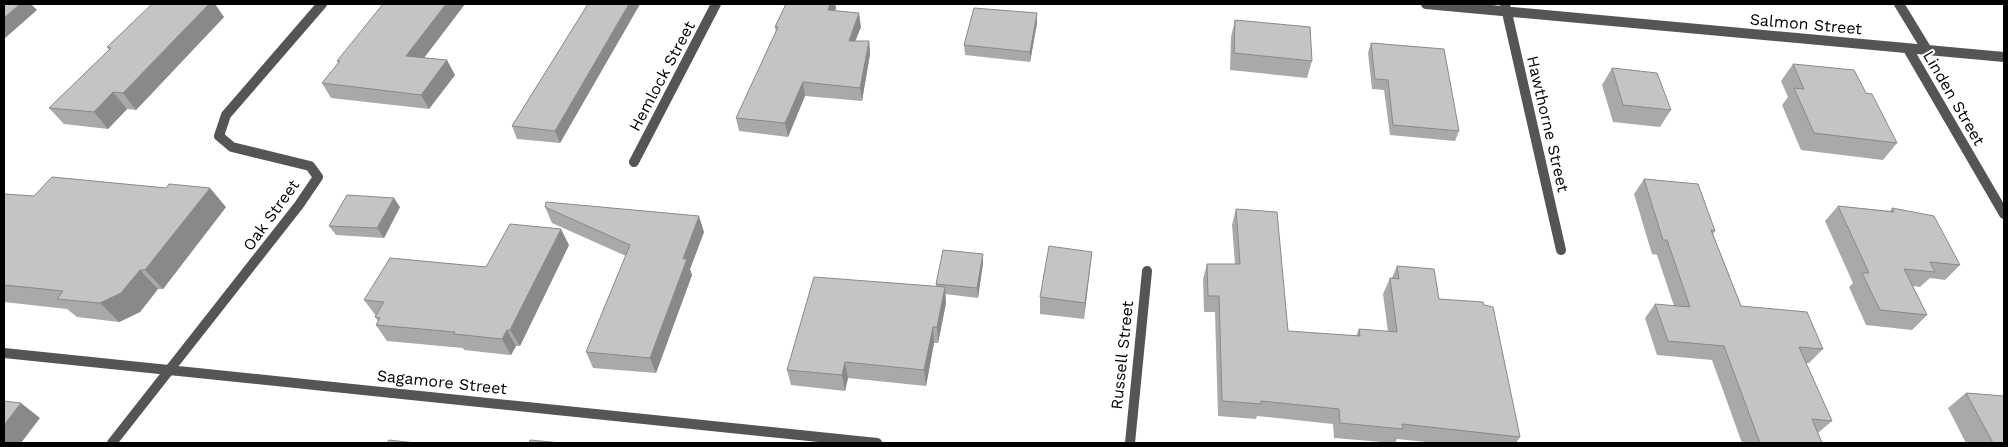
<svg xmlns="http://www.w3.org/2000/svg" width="2008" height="447" font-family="'Work Sans',sans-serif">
  <rect width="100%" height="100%" fill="#fff"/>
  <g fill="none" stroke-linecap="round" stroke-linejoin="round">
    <path stroke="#555" stroke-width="10" d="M 1426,4 L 2004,57
      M 1505,4 L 1561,250
      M 1899,4 L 1927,50
      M 1908,49 L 2004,214
      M 634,162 L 716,4
      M 4,353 L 877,443
      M 112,443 L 299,205 L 318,177 L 310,166 L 232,147 L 219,136 L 226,115 L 322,4
      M 1130,443 L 1147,271"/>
  </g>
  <path fill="#a9a9a9" d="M 465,4 L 424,58 L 455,75 L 429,109 L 331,98 L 322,83 L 338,63 L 337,61 Z
    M 588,4 L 640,4 L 560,143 L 517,139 L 512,126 Z
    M 786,4 L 835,4 L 836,8 L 835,11 L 861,27 L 855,41 L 869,41 L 870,54 L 862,101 L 805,96 L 788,137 L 739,131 L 736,118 L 776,32 L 775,27 Z
    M 224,17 L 136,110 L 127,109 L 108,129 L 64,124 L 49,108 L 109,50 L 107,47 Z
    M 1235,20 L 1312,61 L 1307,78 L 1230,70 L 1231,37 Z
    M 1037,23 L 1030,62 L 965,55 L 964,45 Z
    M 1371,43 L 1459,131 L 1455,141 L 1390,135 L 1384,90 L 1372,89 L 1368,53 Z
    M 1793,64 L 1866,93 L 1897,143 L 1883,160 L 1801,150 L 1782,105 L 1788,97 L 1781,81 Z
    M 1612,68 L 1671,110 L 1660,127 L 1613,122 L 1602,85 Z
    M 1644,179 L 1715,231 L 1713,234 L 1741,306 L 1823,349 L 1809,363 L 1806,363 L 1832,421 L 1818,433 L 1822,443 L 1742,443 L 1712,360 L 1657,355 L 1645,318 L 1655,304 L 1674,306 L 1657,255 L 1652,254 L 1634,194 Z
    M 4,194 L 34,196 L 226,207 L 163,289 L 158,289 L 140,312 L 119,322 L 77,317 L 67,309 L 4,302 Z
    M 1838,206 L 1890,211 L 1892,208 L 1960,265 L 1945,280 L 1930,278 L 1920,287 L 1913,286 L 1927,315 L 1912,330 L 1866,325 L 1849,287 L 1853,283 L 1825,221 Z
    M 400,207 L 384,238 L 336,235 L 329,226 Z
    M 545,207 L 704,232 L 690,269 L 692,275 L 656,373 L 593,368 L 586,352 L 626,256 L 552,223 Z
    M 1236,209 L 1288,331 L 1356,336 L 1359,329 L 1388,332 L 1383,294 L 1390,278 L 1392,278 L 1397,266 L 1439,299 L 1520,437 L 1516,443 L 1436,443 L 1397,439 L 1395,443 L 1394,443 L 1334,438 L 1333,424 L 1257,416 L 1256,419 L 1218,416 L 1215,312 L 1204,312 L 1203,279 L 1207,264 L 1235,264 L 1232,225 Z
    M 569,245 L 520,346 L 516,346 L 511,355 L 464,350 L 463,348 L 387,341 L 376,325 L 378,321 L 375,317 L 376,316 L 364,300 Z
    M 1092,252 L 1084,319 L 1040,314 L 1040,297 Z
    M 983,254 L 983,263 L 978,298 L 945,294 L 946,303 L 938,343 L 934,343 L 926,386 L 848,378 L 845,391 L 791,385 L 787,370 L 936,287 L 936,284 Z
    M 1966,393 L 2004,443 L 1966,443 L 1948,408 Z"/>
  <path fill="#898989" d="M 20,4 L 33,4 L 32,5 L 37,10 L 4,39 L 4,18 Z
    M 209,4 L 215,4 L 224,17 L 136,110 L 123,93 Z
    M 446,4 L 465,4 L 414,71 L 406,56 Z
    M 629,4 L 640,4 L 560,143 L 555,131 Z
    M 830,4 L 835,4 L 836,8 L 830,24 L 828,10 Z
    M 859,13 L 861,27 L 850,54 L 849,41 Z
    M 1037,13 L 1037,23 L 1030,62 L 1030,52 Z
    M 869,41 L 870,54 L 862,101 L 860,88 Z
    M 447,60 L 455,75 L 429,109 L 421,95 Z
    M 803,82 L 805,96 L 788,137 L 785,123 Z
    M 113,92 L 127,109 L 108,129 L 94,112 Z
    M 210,188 L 226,207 L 163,289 L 145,270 Z
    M 394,198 L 400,207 L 384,238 L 377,228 Z
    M 699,216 L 704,232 L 690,269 L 692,275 L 656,373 L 650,358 L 683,259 Z
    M 561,229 L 569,245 L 520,346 L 510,330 Z
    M 1092,252 L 1090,268 L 1084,319 L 1085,303 Z
    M 983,254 L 983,263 L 978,298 L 977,288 Z
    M 140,270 L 158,289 L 140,312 L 119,322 L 100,303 Z
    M 945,287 L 946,303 L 938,343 L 937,327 Z
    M 933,327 L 934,343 L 926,386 L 924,370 Z
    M 507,330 L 516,346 L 511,355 L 502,339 Z
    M 845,362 L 848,378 L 845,391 L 842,375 Z
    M 21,403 L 40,418 L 21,443 L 4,443 L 4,425 Z"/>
  <path fill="#c4c4c4" stroke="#898989" d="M 4,4 L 20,4 L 4,18 Z
    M 152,4 L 209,4 L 123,93 L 113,92 L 94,112 L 49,108 L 111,48 L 107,47 Z
    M 383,4 L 446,4 L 406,56 L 447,60 L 421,95 L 322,83 L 340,61 L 337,61 Z
    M 588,4 L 629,4 L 555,131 L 512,126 Z
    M 786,4 L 830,4 L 828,10 L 859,13 L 849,41 L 869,41 L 860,88 L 803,82 L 785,123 L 736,118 L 778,27 L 775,27 Z
    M 974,8 L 1037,13 L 1030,52 L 964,45 Z
    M 1235,20 L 1310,27 L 1312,61 L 1234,53 Z
    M 1371,43 L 1444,49 L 1459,131 L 1393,125 L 1388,80 L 1375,79 Z
    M 1793,64 L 1854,70 L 1866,93 L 1872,94 L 1897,143 L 1814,133 L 1794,88 L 1804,89 Z
    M 1612,68 L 1657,73 L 1671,110 L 1623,105 Z
    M 52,177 L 166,188 L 169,184 L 210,188 L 145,270 L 140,270 L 121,293 L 100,303 L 57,299 L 63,291 L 4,285 L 4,194 L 34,196 Z
    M 1644,179 L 1698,184 L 1715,231 L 1711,230 L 1741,306 L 1807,312 L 1823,349 L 1799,347 L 1832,421 L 1812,419 L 1822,443 L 1760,443 L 1724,346 L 1668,341 L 1655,304 L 1690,307 L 1667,240 L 1663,240 Z
    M 347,195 L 394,198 L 377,228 L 329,226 Z
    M 546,202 L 699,216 L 683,259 L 687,259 L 650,358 L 586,352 L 630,245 L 545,207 Z
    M 1838,206 L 1894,212 L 1892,208 L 1934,216 L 1960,265 L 1930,262 L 1935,272 L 1904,269 L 1927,315 L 1880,310 L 1862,273 L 1869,273 Z
    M 1236,209 L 1277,212 L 1288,331 L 1360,336 L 1359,329 L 1397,332 L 1390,278 L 1399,279 L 1397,266 L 1434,269 L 1439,299 L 1483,302 L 1484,305 L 1493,307 L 1520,437 L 1402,424 L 1403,429 L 1340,423 L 1339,409 L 1261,401 L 1261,404 L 1222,401 L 1219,296 L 1208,296 L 1207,264 L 1240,264 Z
    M 510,224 L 561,229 L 510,330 L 507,330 L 502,339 L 454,334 L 455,332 L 376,325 L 380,318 L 375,317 L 384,302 L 364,300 L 390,258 L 486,267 Z
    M 1049,246 L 1092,252 L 1085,303 L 1040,297 Z
    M 943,250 L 983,254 L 977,288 L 936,284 Z
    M 814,277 L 945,287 L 937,327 L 933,327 L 924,370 L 845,362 L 842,375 L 787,370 Z
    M 1966,393 L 2004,396 L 2004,443 L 1993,443 Z
    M 4,401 L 21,403 L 4,425 Z
    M 389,440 L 416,443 L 387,443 Z
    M 530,440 L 561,443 L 529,443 Z"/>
  <g text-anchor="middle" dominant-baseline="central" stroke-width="4" stroke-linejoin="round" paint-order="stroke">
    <g font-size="16" fill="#000" stroke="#fff">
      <text transform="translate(1806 24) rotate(5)">Salmon Street</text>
      <text transform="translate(662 76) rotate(-62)">Hemlock Street</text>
      <text transform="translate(1954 98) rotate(60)">Linden Street</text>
      <text transform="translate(1548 124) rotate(77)">Hawthorne Street</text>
      <text transform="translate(271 215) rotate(-54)">Oak Street</text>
      <text transform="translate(1122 355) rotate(-84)">Russell Street</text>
      <text transform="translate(442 382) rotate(6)">Sagamore Street</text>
    </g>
  </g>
  <rect width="2008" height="447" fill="none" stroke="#000000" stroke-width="10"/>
</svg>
